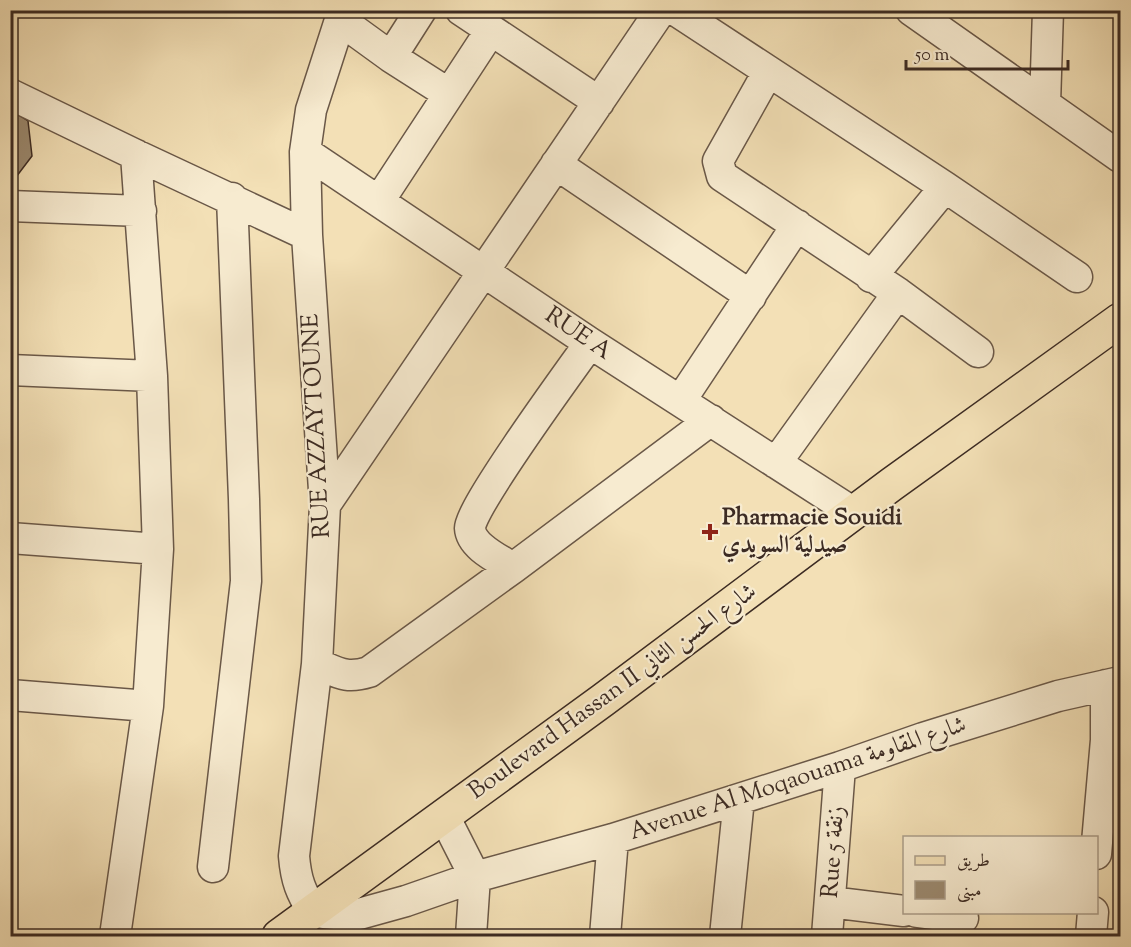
<svg xmlns="http://www.w3.org/2000/svg" width="1131" height="947" font-family="'Sorts Mill Goudy',Amiri,serif">
  <rect width="100%" height="100%" fill="#f3e0b6"/>
  <filter id="stains"><feTurbulence type="fractalNoise" baseFrequency=".00333" numOctaves="4"/><feColorMatrix values="0 0 0 0 .2 0 0 0 0 .09 0 0 0 0 .02 0 0 0 .5 -.17"/></filter>
  <radialGradient id="worn" r=".72"><stop offset=".6" stop-color="#630" stop-opacity="0"/><stop offset="1" stop-color="#630" stop-opacity=".3"/></radialGradient>
  <path fill="#9b896f" stroke="#3c2b23" stroke-width="1.5" d="M 10,109 L 28,121 L 32,156 L 10,185 Z"/>
  <g fill="none" stroke-linecap="round" stroke-linejoin="round">
    <defs>
      <path id="minor" d="M 341,10 L 340,20 L 311,110 L 305,152 L 307,235 L 325,505 L 317,664 L 294,856 C 296,881 301,892 313,912 L 346,915 L 359,914 L 406,901 L 475,877 L 613,839 L 840,767 L 923,738 L 1058,696 L 1120,682
        M 461,10 L 599,102
        M 675,10 L 945,187 L 1077,277
        M 911,10 L 1120,157
        M 340,20 L 391,57 L 449,94
        M 391,57 L 421,10
        M 768,72 L 718,161 L 722,176 L 898,293 L 978,352
        M 10,94 L 136,155 L 307,235
        M 1045,104 L 1048,10
        M 305,152 L 590,343 L 854,513
        M 556,164 L 751,296
        M 379,201 L 491,30
        M 10,206 L 141,211
        M 871,277 L 945,187
        M 10,370 L 152,376
        M 681,400 L 797,225
        M 776,463 L 898,293
        M 325,505 L 661,10
        M 10,538 L 158,549
        M 513,568 C 499,559 471,547 470,528 C 469,509 572,368 590,343
        M 317,664 C 339,673 346,679 369,672 L 513,568 L 711,420
        M 10,695 L 148,706
        M 444,816 L 475,877 L 471,936
        M 1096,854 L 1106,740 L 1106,685
        M 213,867 L 246,581 L 244,499 L 232,198
        M 830,902 L 904,911
        M 917,912 L 963,918
        M 115,936 L 148,706 L 158,549 L 152,376 L 136,155
        M 605,936 L 613,839
        M 725,936 L 739,799
        M 827,936 L 840,767
        M 1091,936 L 1093,912"/>
      <path id="major" d="M 279,936 L 603,700 L 892,484 L 1120,320"/>
    </defs>
    <use href="#minor" stroke="#6a5848" stroke-width="33"/>
    <use href="#major" stroke="#3c2b23" stroke-width="36"/>
    <use href="#minor" stroke="#f7ebd0" stroke-width="30"/>
    <use href="#major" stroke="#f3e0b6" stroke-width="33"/>
  </g>
  <path fill="#8f2418" stroke="#f7ebd0" stroke-width="2" d="M707 523h6v6h6v6h-6v6h-6v-6h-6v-6h6z"/>
  <g text-anchor="middle" dominant-baseline="central" stroke-width="4.5" stroke-linejoin="round" paint-order="stroke">
    <g font-size="24" fill="#3c2b23" stroke="#f7ebd0">
      <text transform="translate(578 334) rotate(34)">RUE A</text>
      <text transform="translate(317 426) rotate(-93)">RUE AZZAYTOUNE</text>
      <text transform="translate(613 692) rotate(-36)">Boulevard Hassan II شارع الحسن الثاني</text>
      <text transform="translate(798 779) rotate(-18)">Avenue Al Moqaouama شارع المقاومة</text>
      <text transform="translate(834 852) rotate(-86)">Rue 5 زنقة</text>
    </g>
    <g font-size="24" font-weight="bold" fill="#3c2b23" stroke="#f7ebd0" text-anchor="start">
      <text x="722" y="518">Pharmacie Souidi<tspan x="722" dy="28">صيدلية السويدي</tspan></text>
    </g>
  </g>
  <rect width="1131" height="947" fill="none" stroke="#f3e0b6" stroke-width="36"/>
  <rect x="12" y="12" width="1107" height="923" fill="none" stroke="#3c2b23" stroke-width="3"/>
  <rect x="18" y="18" width="1095" height="911" fill="none" stroke="#3c2b23" stroke-width="1.5"/>
  <rect x="903" y="836" width="195" height="78" fill="#f7ebd0" stroke="#ac9e8b" stroke-width="1.5"/>
  <rect x="915" y="856" width="30" height="9" fill="#f3e0b6" stroke="#ac9e8b" stroke-width="1.5"/>
  <text x="957" y="866" font-size="18" fill="#3c2b23">طريق</text>
  <rect x="915" y="881" width="30" height="18" fill="#9b896f" stroke="#ac9e8b" stroke-width="1.5"/>
  <text x="957" y="896" font-size="18" fill="#3c2b23">مبنى</text>
  <path d="M906 60v9h162v-9" fill="none" stroke="#3c2b23" stroke-width="3"/>
  <text x="915" y="60" font-size="18" fill="#3c2b23" stroke="#f7ebd0" stroke-width="4.5" paint-order="stroke">50 m</text>
  <rect width="100%" height="100%" filter="url(#stains)"/>
  <rect width="100%" height="100%" fill="url(#worn)"/>
</svg>
